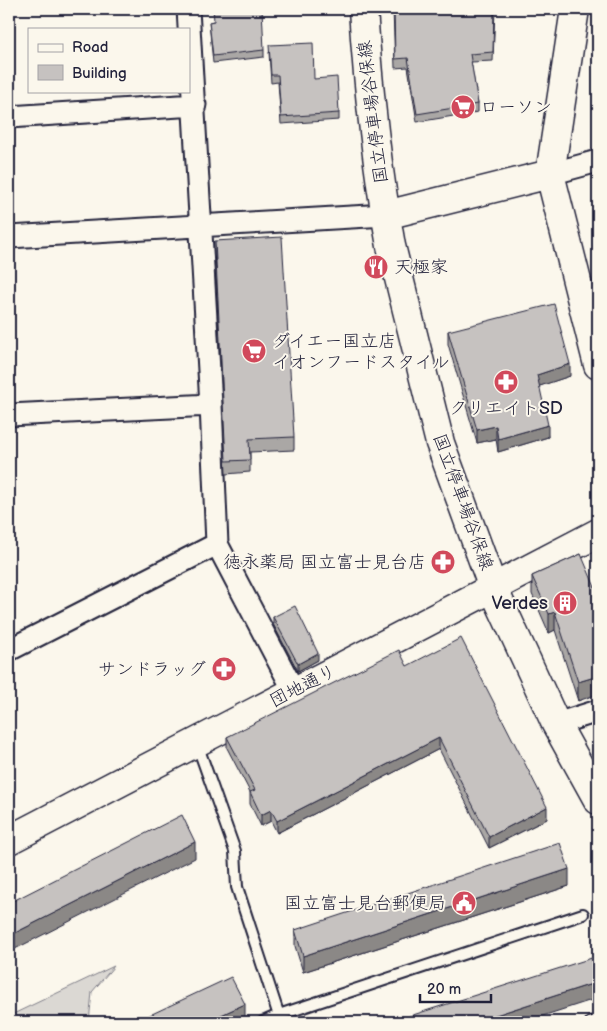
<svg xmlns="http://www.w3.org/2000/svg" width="607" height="1031" font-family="'Balsamiq Sans','Klee One',sans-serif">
  <rect width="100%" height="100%" fill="#fbf7ec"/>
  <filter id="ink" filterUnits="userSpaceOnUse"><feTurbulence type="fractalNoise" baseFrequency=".02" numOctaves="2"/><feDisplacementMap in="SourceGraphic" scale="10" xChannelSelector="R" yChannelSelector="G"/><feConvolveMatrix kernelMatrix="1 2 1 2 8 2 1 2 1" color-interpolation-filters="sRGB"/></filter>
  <g filter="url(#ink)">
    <path fill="#dbd8d3" stroke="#7e7d87" d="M 114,966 L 92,992 L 89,1022 L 9,1022 L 9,1016 Z"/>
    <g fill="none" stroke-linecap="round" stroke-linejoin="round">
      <defs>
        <path id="lane" d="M 197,744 L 235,851 L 237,887 L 281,1022
          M 263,1022 L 279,1015 L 583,914
          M 591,1022 L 598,1020"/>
        <path id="street" d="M 188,9 L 211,405 L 217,544 L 294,691
          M 9,117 L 195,105
          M 550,174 L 598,161
          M 9,237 L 386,215
          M 9,415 L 211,405
          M 9,650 L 217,544
          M 556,724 L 598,711"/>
        <path id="secondary" d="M 363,9 C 368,88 377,168 391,246 L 440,443 L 493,588 L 556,724 L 598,800
          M 575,9 L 550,174 L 598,365
          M 386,215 L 550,174
          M 9,840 L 598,533"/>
      </defs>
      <use href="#lane" stroke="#22223b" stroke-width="14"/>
      <use href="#street" stroke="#22223b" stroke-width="25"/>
      <use href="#secondary" stroke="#22223b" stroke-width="31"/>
      <use href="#lane" stroke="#fbf7ec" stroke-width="10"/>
      <use href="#street" stroke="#fbf7ec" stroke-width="21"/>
      <use href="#secondary" stroke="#fbf7ec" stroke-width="28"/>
    </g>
    <path fill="#aaa7a5" stroke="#22223b" d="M 393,9 L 495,9 L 493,61 L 471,62 L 478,104 L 478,112 L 417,122 L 408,67 L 395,68 Z
      M 213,21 L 264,50 L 264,57 L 213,63 L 209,22 Z
      M 269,52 L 314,79 L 339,113 L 339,120 L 281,124 L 278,82 L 271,83 Z
      M 215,241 L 294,437 L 294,450 L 250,452 L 250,472 L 226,474 L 215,253 Z
      M 448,331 L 570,376 L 539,386 L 548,437 L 498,452 L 496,439 L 477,443 L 448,344 Z
      M 581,554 L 578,701 L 555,630 L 549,633 L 532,594 L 532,576 Z
      M 273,617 L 318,660 L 298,671 L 273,624 Z
      M 407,666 L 547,819 L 489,848 L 439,749 L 277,833 L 271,821 L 261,826 L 250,804 L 250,792 L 227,748 L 227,737 Z
      M 569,886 L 303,972 L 295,946 L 295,930 Z"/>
    <path fill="#8b8886" stroke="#22223b" d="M 570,364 L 570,376 L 537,387 L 537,375 Z
      M 548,425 L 548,437 L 498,452 L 498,439 Z
      M 496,426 L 496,439 L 477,443 L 477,430 Z
      M 555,612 L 555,630 L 549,633 L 549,614 Z
      M 318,653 L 318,660 L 298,671 L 298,664 Z
      M 598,676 L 598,694 L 578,701 L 578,682 Z
      M 439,738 L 439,749 L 277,833 L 277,821 Z
      M 547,807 L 547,819 L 489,848 L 489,837 Z
      M 271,810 L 271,821 L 261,826 L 261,815 Z
      M 195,842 L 195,858 L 9,952 L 9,936 Z
      M 569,869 L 569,886 L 303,972 L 303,956 Z
      M 598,982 L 598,998 L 524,1022 L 474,1022 Z
      M 245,1004 L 245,1020 L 240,1022 L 206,1022 Z"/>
    <path fill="#c6c2c0" stroke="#22223b" d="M 213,9 L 262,9 L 264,50 L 213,56 L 209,22 L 214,21 Z
      M 394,9 L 494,9 L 493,52 L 470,54 L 478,104 L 417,114 L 408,58 L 395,59 Z
      M 313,43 L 314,79 L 337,77 L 339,113 L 281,117 L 278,75 L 271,75 L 269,45 Z
      M 282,237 L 294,437 L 249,439 L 250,460 L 226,461 L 215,241 Z
      M 554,304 L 570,364 L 537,375 L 548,425 L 498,439 L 496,426 L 477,430 L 448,331 Z
      M 581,554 L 597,592 L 596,593 L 598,599 L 598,676 L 578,682 L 555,612 L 549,614 L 532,576 Z
      M 295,606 L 318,653 L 298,664 L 273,617 Z
      M 461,638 L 547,807 L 489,837 L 439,738 L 277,821 L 271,810 L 261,815 L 250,792 L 255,790 L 227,737 L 399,650 L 407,666 Z
      M 182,815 L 195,842 L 9,936 L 9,900 L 10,900 L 11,902 Z
      M 560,843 L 569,869 L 303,956 L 295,930 Z
      M 598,956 L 598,982 L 474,1022 L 391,1022 Z
      M 231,977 L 245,1004 L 206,1022 L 135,1022 Z"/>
  </g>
  <defs>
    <symbol id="supermarket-disc" viewBox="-11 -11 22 22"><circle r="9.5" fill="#d1495b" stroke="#fbf7ec"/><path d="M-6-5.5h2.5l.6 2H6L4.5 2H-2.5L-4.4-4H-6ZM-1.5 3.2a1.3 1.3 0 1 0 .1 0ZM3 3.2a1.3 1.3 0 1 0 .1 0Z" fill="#fff"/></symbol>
    <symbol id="restaurant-disc" viewBox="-11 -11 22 22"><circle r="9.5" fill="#d1495b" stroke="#fbf7ec"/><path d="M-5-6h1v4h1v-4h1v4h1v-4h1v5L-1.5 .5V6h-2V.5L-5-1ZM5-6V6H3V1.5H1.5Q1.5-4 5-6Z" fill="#fff"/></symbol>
    <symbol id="pharmacy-disc" viewBox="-11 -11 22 22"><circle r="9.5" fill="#d1495b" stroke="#fbf7ec"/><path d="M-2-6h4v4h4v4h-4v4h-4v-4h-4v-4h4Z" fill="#fff"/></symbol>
    <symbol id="building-disc" viewBox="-11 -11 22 22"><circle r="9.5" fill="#d1495b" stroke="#fbf7ec"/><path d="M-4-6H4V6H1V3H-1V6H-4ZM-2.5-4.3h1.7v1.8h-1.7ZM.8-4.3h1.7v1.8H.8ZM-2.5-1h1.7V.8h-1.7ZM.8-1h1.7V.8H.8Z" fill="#fff"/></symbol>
    <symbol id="civic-disc" viewBox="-11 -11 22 22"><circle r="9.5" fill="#d1495b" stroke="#fbf7ec"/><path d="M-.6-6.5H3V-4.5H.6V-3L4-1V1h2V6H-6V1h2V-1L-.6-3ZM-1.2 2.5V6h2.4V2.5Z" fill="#fff"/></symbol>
  </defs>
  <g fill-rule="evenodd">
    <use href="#supermarket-disc" x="449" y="93" width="28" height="28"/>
    <use href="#restaurant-disc" x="362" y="253" width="28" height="28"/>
    <use href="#supermarket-disc" x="240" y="337" width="28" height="28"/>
    <use href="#pharmacy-disc" x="492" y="368" width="28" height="28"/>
    <use href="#pharmacy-disc" x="429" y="548" width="28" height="28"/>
    <use href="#building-disc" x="551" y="589" width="28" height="28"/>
    <use href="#pharmacy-disc" x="210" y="655" width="28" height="28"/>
    <use href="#civic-disc" x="450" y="889" width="28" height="28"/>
  </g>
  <g text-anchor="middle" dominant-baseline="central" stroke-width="4" stroke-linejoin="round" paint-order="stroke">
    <g font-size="18" fill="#22223b" stroke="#fbf7ec" text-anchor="end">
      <text x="480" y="107" text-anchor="start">ローソン</text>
      <text x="394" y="267" text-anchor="start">天極家</text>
      <text x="272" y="341" text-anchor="start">ダイエー国立店<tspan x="272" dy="21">イオンフードスタイル</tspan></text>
      <text x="506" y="408" text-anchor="middle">クリエイトSD</text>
      <text x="426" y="562">徳永薬局 国立富士見台店</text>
      <text x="548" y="603">Verdes</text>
      <text x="206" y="669">サンドラッグ</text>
      <text x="446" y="903">国立富士見台郵便局</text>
    </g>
    <g font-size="18" fill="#22223b" stroke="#fbf7ec">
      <text transform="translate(373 112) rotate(-97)">国立停車場谷保線</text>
      <text transform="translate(463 502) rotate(70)">国立停車場谷保線</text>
      <text transform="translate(303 686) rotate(-27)">団地通り</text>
    </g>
  </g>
  <rect width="607" height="1031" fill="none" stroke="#fbf7ec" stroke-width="30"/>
  <rect x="15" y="15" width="577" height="1001" fill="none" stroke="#22223b" stroke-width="2" filter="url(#ink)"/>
  <rect x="28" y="28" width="162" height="65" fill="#fbf7ec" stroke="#a4a2a5"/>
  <rect x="38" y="44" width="25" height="8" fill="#fbf7ec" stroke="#a4a2a5"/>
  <text x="72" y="52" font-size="15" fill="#22223b">Road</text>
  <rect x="38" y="65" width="25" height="15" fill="#c6c2c0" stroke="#a4a2a5"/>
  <text x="72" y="78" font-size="15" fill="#22223b">Building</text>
  <path d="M420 994v8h71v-8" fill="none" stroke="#22223b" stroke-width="2.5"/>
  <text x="427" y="994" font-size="15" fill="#22223b" stroke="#fbf7ec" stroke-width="4" paint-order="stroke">20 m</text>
</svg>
